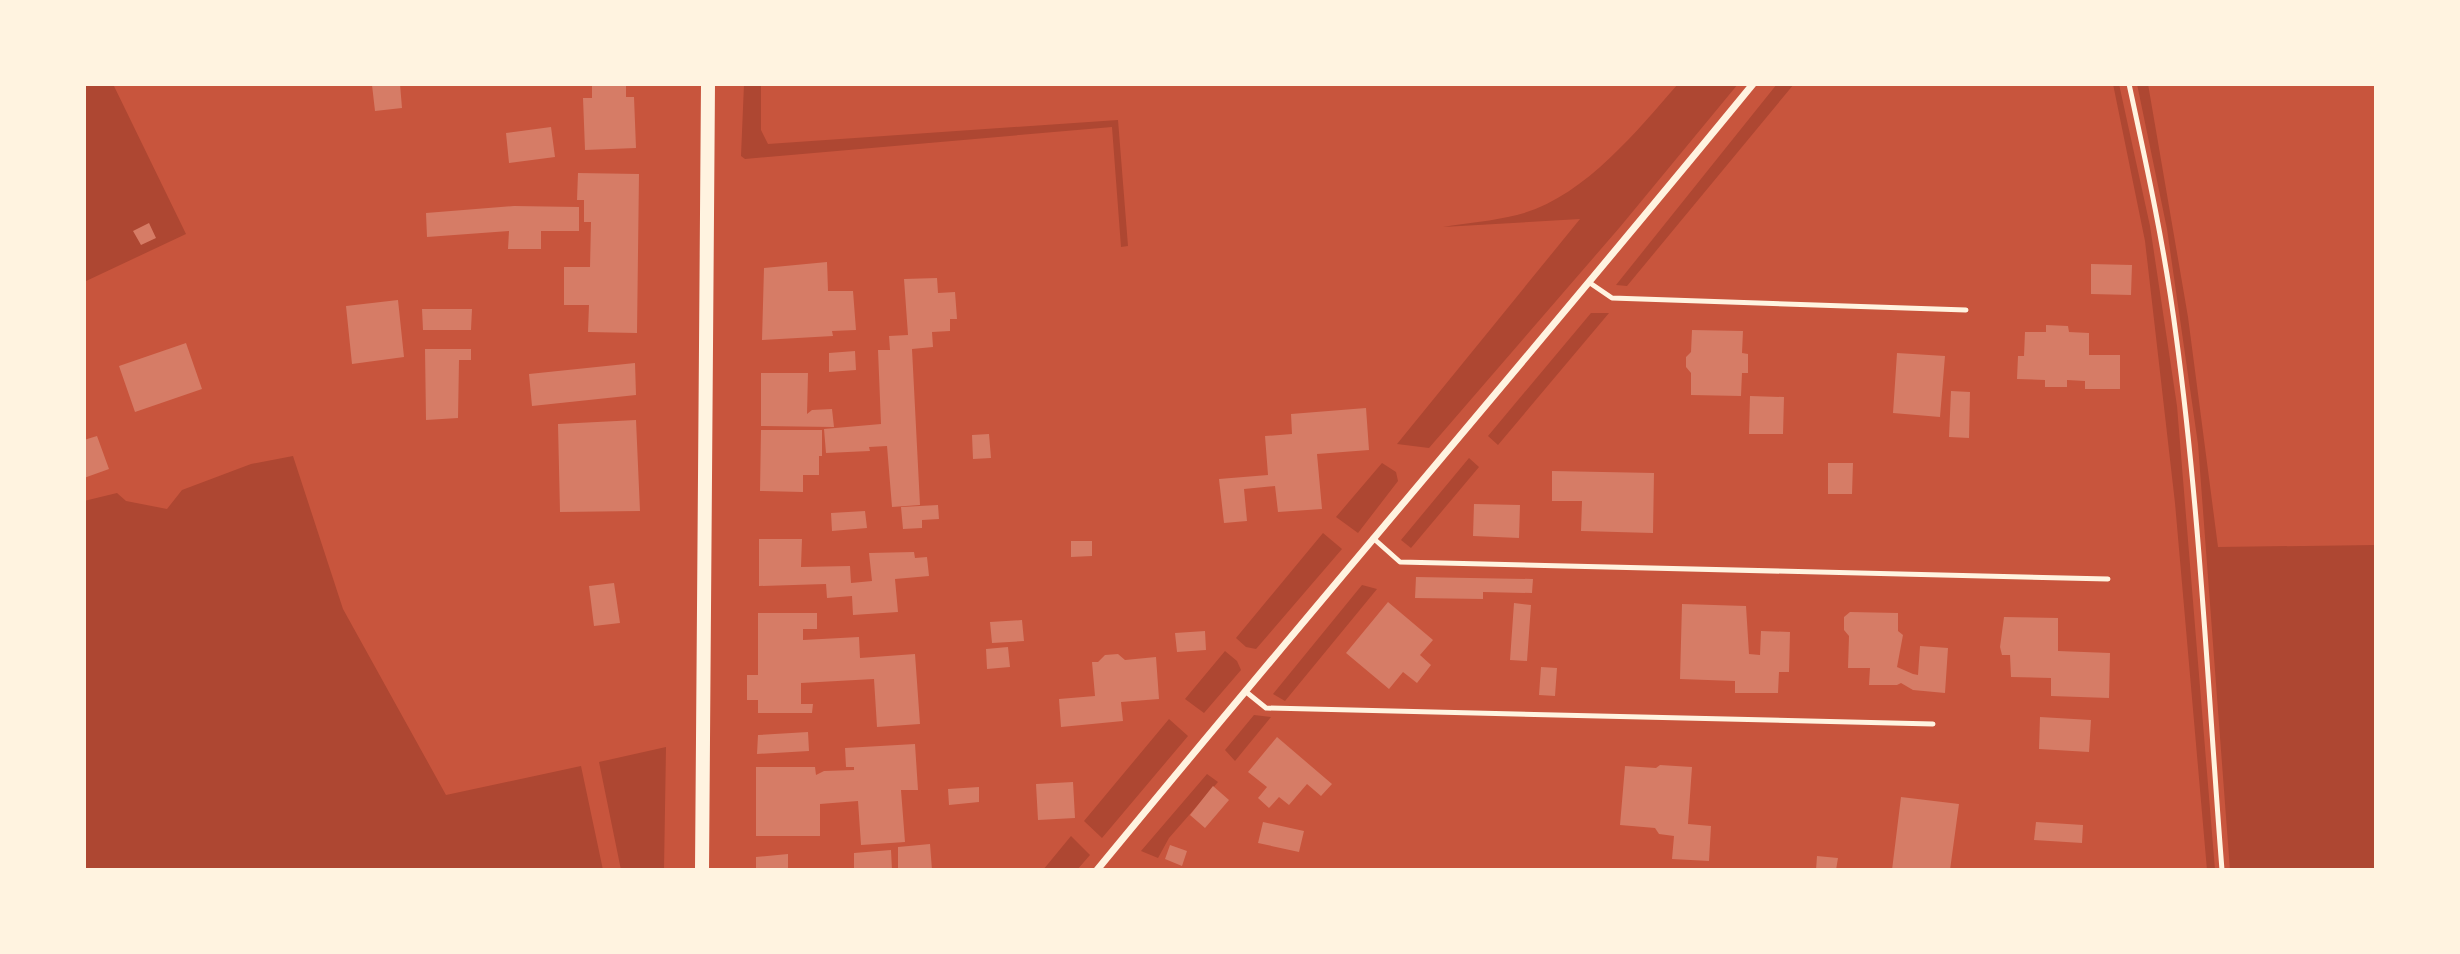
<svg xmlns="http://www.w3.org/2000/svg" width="2460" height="954" font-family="'Fira Sans Condensed',sans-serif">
  <rect width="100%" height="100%" fill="#c8553d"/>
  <path fill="#ae4732" d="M 84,84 L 113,84 L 186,234 L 84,282 Z
    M 744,84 L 761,84 L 761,130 L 768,144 L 1118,120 L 1128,246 L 1121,247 L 1112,127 L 745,159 L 741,156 Z
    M 1678,84 L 1738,84 L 1620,227 L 1429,448 L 1397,444 L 1580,219 L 1443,227 C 1467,223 1493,221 1517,215 C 1582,199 1636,132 1678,84 Z
    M 1777,84 L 1794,84 L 1627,286 L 1616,285 Z
    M 2113,84 L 2119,84 L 2150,226 L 2177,406 L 2215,870 L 2207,870 L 2175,503 L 2145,241 Z
    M 2137,84 L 2148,84 L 2188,317 L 2218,547 L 2376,545 L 2376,870 L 2230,870 L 2198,444 L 2167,229 Z
    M 1591,313 L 1609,313 L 1498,445 L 1488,436 Z
    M 293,456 L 343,609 L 446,795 L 581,766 L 603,870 L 84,870 L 84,501 L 117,493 L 126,501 L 167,509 L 182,490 L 251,464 Z
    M 1469,458 L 1479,467 L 1411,548 L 1401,540 Z
    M 1382,463 L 1396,472 L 1398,481 L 1358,533 L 1336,517 Z
    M 1323,533 L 1342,549 L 1256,649 L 1246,647 L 1236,638 Z
    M 1362,585 L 1377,589 L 1285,701 L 1273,694 Z
    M 1225,651 L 1237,661 L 1241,670 L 1204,713 L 1185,699 Z
    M 1254,715 L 1271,717 L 1235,761 L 1225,750 Z
    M 1169,719 L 1188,736 L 1102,838 L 1084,821 Z
    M 666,747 L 664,870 L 621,870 L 599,762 Z
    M 1207,774 L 1218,782 L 1169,838 L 1158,858 L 1141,851 Z
    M 1071,836 L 1090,855 L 1077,870 L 1043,870 Z"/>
  <path fill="#d67c66" d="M 400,84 L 402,108 L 375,111 L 372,85 Z
    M 592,84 L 626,84 L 626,97 L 634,97 L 636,148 L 585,150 L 583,98 L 592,98 Z
    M 551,127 L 555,157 L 509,163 L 506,133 Z
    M 578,173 L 639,174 L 637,333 L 588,332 L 589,305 L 564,305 L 564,267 L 590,267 L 591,222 L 584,222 L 584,200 L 577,200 Z
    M 514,206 L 579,207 L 579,231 L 541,231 L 541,249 L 508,249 L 509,231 L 427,237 L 426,213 Z
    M 149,223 L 156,238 L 141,245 L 133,231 Z
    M 827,262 L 828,291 L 853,291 L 856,330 L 832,331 L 833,336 L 762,340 L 764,268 Z
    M 2091,264 L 2132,265 L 2131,295 L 2091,294 Z
    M 937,278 L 938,293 L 955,292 L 957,319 L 950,319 L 950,331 L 932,332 L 933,347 L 912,349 L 920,505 L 892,507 L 887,446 L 869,447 L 870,451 L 826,453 L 824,429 L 881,424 L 878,350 L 890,350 L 889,336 L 908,335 L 904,279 Z
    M 398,300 L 404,357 L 352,364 L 346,306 Z
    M 422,309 L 472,309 L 471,330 L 423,330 Z
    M 2046,325 L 2068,326 L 2069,332 L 2089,333 L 2089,355 L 2120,355 L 2120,389 L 2085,389 L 2085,381 L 2067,380 L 2067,387 L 2045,387 L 2045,380 L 2017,379 L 2018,356 L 2024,356 L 2025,332 L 2046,332 Z
    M 1692,330 L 1743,331 L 1742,353 L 1748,354 L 1748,373 L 1742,373 L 1741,396 L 1691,395 L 1691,373 L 1686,367 L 1686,357 L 1691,352 Z
    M 186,343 L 202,389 L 135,412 L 119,366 Z
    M 425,349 L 471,349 L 471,360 L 459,360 L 458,418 L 426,420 Z
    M 855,351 L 856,370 L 829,372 L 829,353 Z
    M 1897,353 L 1945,356 L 1940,417 L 1893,413 Z
    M 635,363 L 636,395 L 532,406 L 529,374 Z
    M 761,373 L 808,373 L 807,414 L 812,410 L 832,409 L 834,427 L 761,426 Z
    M 1951,391 L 1970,392 L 1969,438 L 1949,437 Z
    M 1750,396 L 1784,397 L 1783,434 L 1749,434 Z
    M 1366,408 L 1369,450 L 1317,454 L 1322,509 L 1278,512 L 1275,486 L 1244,489 L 1247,521 L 1224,523 L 1219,479 L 1268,475 L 1265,436 L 1292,434 L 1291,414 Z
    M 636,420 L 640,511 L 560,512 L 558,424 Z
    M 761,430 L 822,430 L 822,456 L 819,456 L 819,475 L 803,475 L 803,492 L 760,491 Z
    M 989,434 L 991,458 L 973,459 L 972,435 Z
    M 97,436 L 109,469 L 84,478 L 84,440 Z
    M 1828,463 L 1853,463 L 1852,494 L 1828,494 Z
    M 1552,471 L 1654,473 L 1653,533 L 1581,531 L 1582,501 L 1552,501 Z
    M 1474,504 L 1520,505 L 1519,538 L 1473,536 Z
    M 938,505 L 939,519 L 922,520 L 922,528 L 903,529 L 901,507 Z
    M 865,511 L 867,528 L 832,531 L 831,513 Z
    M 759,539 L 802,539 L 801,567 L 850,566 L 851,583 L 872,581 L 869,553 L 914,552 L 915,558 L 927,557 L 929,576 L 895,579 L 898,612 L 853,615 L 852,596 L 827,598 L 826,584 L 759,586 Z
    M 1071,541 L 1092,541 L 1092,556 L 1071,557 Z
    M 1416,577 L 1533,579 L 1532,593 L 1483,592 L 1483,599 L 1415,598 Z
    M 614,583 L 620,623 L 594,626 L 589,586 Z
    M 1388,602 L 1433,640 L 1420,655 L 1431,665 L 1417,683 L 1403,672 L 1389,689 L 1346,653 Z
    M 1514,603 L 1531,605 L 1527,661 L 1510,660 Z
    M 1682,604 L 1746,606 L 1749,654 L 1760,655 L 1761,631 L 1790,632 L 1789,672 L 1779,672 L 1778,693 L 1735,693 L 1735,681 L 1680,679 Z
    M 1850,612 L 1898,613 L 1898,631 L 1903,635 L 1897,667 L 1913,674 L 1918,675 L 1920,646 L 1948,648 L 1945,693 L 1913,690 L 1901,683 L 1897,685 L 1869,685 L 1870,668 L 1848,668 L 1849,636 L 1844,630 L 1844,617 Z
    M 758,613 L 817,613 L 817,629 L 803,629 L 803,640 L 859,637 L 860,658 L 915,654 L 920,724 L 877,727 L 874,679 L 801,683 L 801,704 L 813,704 L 812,713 L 758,713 L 758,700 L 747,700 L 747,675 L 758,675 Z
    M 2004,617 L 2058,618 L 2058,651 L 2110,653 L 2109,698 L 2051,696 L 2051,678 L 2011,677 L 2010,655 L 2002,655 L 2000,647 Z
    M 1022,620 L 1024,641 L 992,643 L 990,622 Z
    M 1205,631 L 1206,650 L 1177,652 L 1175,633 Z
    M 1008,647 L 1010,667 L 987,669 L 986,649 Z
    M 1118,654 L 1125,660 L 1156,657 L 1159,699 L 1121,702 L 1123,721 L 1061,727 L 1059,699 L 1095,696 L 1092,662 L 1098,662 L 1105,655 Z
    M 1541,667 L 1557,668 L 1555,696 L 1539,695 Z
    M 2040,717 L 2091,720 L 2089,752 L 2039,749 Z
    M 808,732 L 809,751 L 757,754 L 758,735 Z
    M 1277,737 L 1332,784 L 1321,796 L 1307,784 L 1289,805 L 1279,797 L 1269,808 L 1258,798 L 1267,787 L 1248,772 Z
    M 915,744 L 918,790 L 901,790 L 905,842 L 861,845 L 858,801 L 820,804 L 820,836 L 756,836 L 756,767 L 815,767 L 816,775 L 824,771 L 854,770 L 854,767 L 846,767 L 845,748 Z
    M 1660,765 L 1692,767 L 1688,824 L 1711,826 L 1709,861 L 1672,859 L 1674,836 L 1659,834 L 1655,828 L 1620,825 L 1625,766 L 1656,768 Z
    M 1073,782 L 1075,818 L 1038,820 L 1036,784 Z
    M 1213,786 L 1229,800 L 1205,828 L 1190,815 Z
    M 979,787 L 979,802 L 949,805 L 948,789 Z
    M 1901,797 L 1959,804 L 1950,870 L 1892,870 Z
    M 1263,822 L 1304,831 L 1299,852 L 1258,843 Z
    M 2036,822 L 2083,825 L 2082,843 L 2034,840 Z
    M 930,844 L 932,870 L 898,869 L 898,847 Z
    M 1170,845 L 1187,851 L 1182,866 L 1165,859 Z
    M 891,850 L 892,870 L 854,870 L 854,853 Z
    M 788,854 L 788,870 L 756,870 L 756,857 Z
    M 1817,856 L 1838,858 L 1836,870 L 1816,870 Z"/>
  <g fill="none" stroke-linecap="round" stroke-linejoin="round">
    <path stroke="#fff3e0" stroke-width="5" d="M 2129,84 C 2147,167 2165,250 2176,335 C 2200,512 2208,692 2222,870
      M 1590,283 L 1612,298 L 1966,310
      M 1373,538 L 1400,562 L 2108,579
      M 1245,691 L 1266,708 L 1933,724"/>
    <path stroke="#fff3e0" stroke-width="7" d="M 1097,870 C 1314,606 1537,348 1753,84"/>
    <path stroke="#fff3e0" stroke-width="14" d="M 702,870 L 708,84"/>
  </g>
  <rect width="2460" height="954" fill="none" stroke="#fff3e0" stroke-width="172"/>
</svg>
